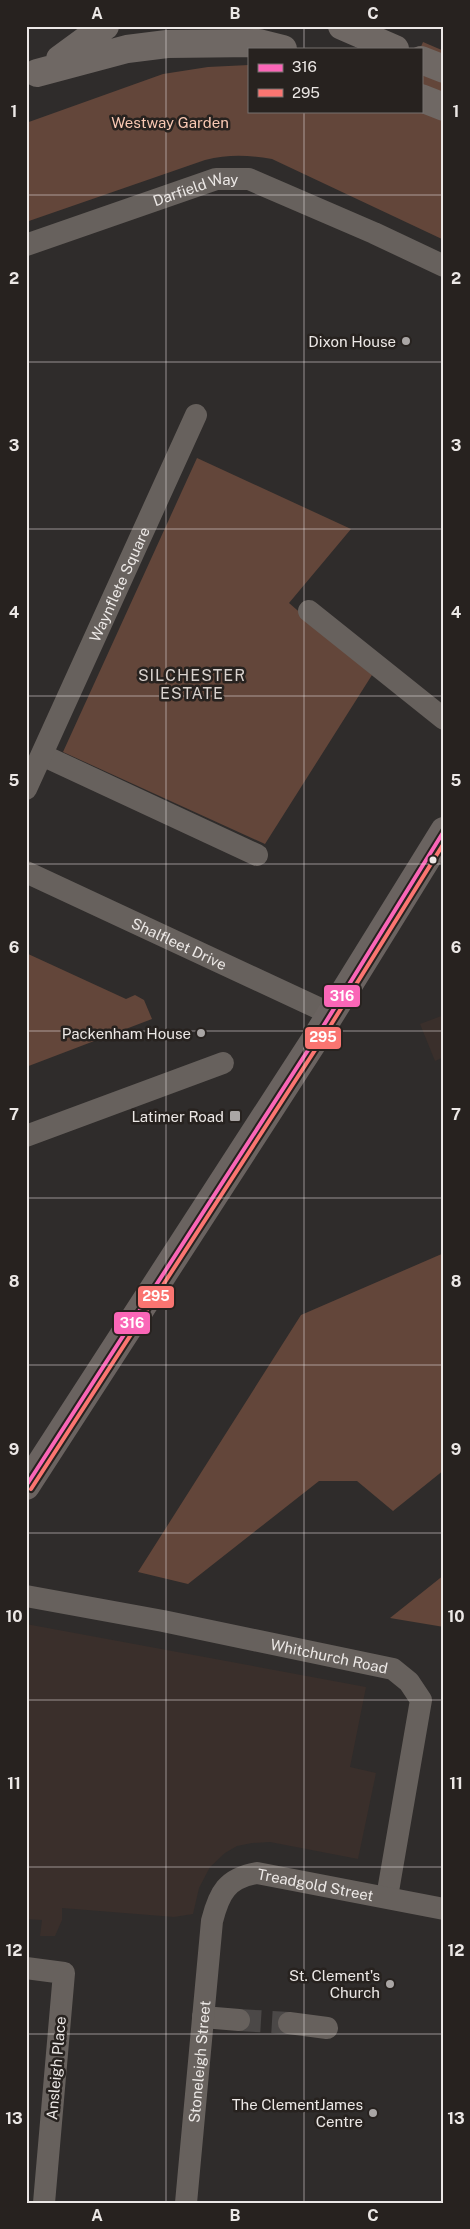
<svg xmlns="http://www.w3.org/2000/svg" width="470" height="2229" font-family="'Public Sans',sans-serif">
  <rect width="100%" height="100%" fill="#2f2c2b"/>
  <path fill="#3a2f2b" d="M 444,1015 L 444,1057 L 435,1061 L 420,1024 Z
    M 26,1624 L 366,1687 L 350,1767 L 376,1773 L 358,1859 L 270,1842 L 252,1843 L 237,1846 L 225,1853 L 210,1867 L 199,1888 L 193,1914 L 174,1917 L 62,1908 L 62,1920 L 55,1936 L 40,1936 L 42,1920 L 26,1919 Z"/>
  <path fill="#63463a" d="M 423,42 L 444,51 L 444,240 L 272,159 C 248,155 229,154 205,160 L 26,222 L 26,123 L 163,74 L 208,67 L 249,65 L 249,111 L 388,111 L 391,113 L 392,111 L 421,111 L 420,49 Z
    M 197,458 L 351,529 L 289,603 L 372,675 L 265,844 L 63,752 Z
    M 26,953 L 126,999 L 135,995 L 144,1000 L 152,1019 L 26,1067 Z
    M 444,1253 L 444,1470 L 393,1511 L 357,1481 L 319,1481 L 188,1584 L 138,1572 L 301,1315 Z
    M 444,1575 L 444,1627 L 390,1618 Z"/>
  <g fill="none" stroke-linecap="round" stroke-linejoin="round">
    <path stroke="#4b4847" stroke-width="22" stroke-dasharray="22 11" stroke-linecap="butt" d="M 239,2020 L 289,2023"/>
    <g stroke="#67615d" stroke-width="22">
      <path id="s1" d="M 26,245 L 216,179 L 249,179 L 374,233 L 444,266"/>
      <path d="M 309,611 L 444,719"/>
      <path d="M 42,755 L 257,855"/>
      <path id="s2" d="M 26,789 L 196,415"/>
      <path id="s3" d="M 26,872 L 331,1014"/>
      <path d="M 26,1136 L 223,1063"/>
      <path id="s4" d="M 26,1596 L 163,1621 L 393,1669 L 409,1682 L 421,1700 L 387,1897"/>
      <path d="M 26,1968 L 64,1973 L 44,2203"/>
      <path d="M 203,2017 L 239,2020"/>
      <path d="M 289,2023 L 327,2028"/>
      <path id="s5" d="M 186,2203 L 212,1921 C 219,1893 227,1878 257,1873 L 444,1909"/>
    </g>
    <path stroke="#6a6360" stroke-width="28" d="M 26,1486 L 314,1041 L 444,831"/>
    <path stroke="#6f6864" stroke-width="28" d="M 342,26 L 395,49
      M 60,59 L 105,26
      M 421,60 L 444,69
      M 37,73 L 127,49 L 167,44 L 259,43 L 283,49
      M 421,98 L 444,107"/>
    <defs>
      <path id="bus-1" d="M 26,1486 L 314,1041 L 444,831"/>
      <path id="bus-2" d="M 31,1489 L 319,1044 L 444,843"/>
    </defs>
    <use href="#bus-1" stroke="#27221f" stroke-width="8"/>
    <use href="#bus-2" stroke="#27221f" stroke-width="8"/>
    <use href="#bus-1" stroke="#fa66b7" stroke-width="4"/>
    <use href="#bus-2" stroke="#fa7571" stroke-width="4"/>
  </g>
  <path fill="none" stroke="#ece8e6" stroke-width="1" stroke-opacity="0.55" d="M 166,26 L 166,2203M 304,26 L 304,49M 304,111 L 304,2203M 26,195 L 444,195M 26,362 L 444,362M 26,529 L 444,529M 26,696 L 444,696M 26,864 L 444,864M 26,1031 L 444,1031M 26,1198 L 444,1198M 26,1365 L 444,1365M 26,1533 L 444,1533M 26,1700 L 444,1700M 26,1867 L 444,1867M 26,2034 L 444,2034"/>
  <g fill="#aaa6a5" stroke="#27221f" stroke-width="2">
    <circle cx="406" cy="341" r="5"/>
    <circle cx="201" cy="1033" r="5"/>
    <rect x="229" y="1110" width="12" height="12" rx="2.5"/>
    <circle cx="390" cy="1984" r="5"/>
    <circle cx="373" cy="2113" r="5"/>
  </g>
  <circle fill="#ece8e6" stroke="#27221f" stroke-width="2" cx="433" cy="860" r="4.5"/>
  <g text-anchor="middle" dominant-baseline="central" stroke-width="5" stroke-linejoin="round" paint-order="stroke">
    <g font-size="15" fill="#f9c8b3" stroke="#27221f">
      <text x="170" y="122">Westway Garden</text>
    </g>
    <g font-size="15" fill="#ece8e6" stroke="#27221f">
      <text stroke="none"><textPath href="#s1" startOffset="179">Darfield Way</textPath></text>
      <text stroke="none"><textPath href="#s2" startOffset="225">Waynflete Square</textPath></text>
      <text stroke="none"><textPath href="#s3" startOffset="169">Shalfleet Drive</textPath></text>
      <text stroke="none"><textPath href="#s4" startOffset="309">Whitchurch Road</textPath></text>
      <text stroke="none"><textPath href="#s5" startOffset="414">Treadgold Street</textPath></text>
      <text stroke="none"><textPath href="#s5" startOffset="142">Stoneleigh Street</textPath></text>
      <text transform="translate(56 2068) rotate(-85)">Ansleigh Place</text>
    </g>
    <g font-size="15" fill="#ece8e6" stroke="#27221f" text-anchor="end">
      <text x="396" y="341">Dixon House</text>
      <text x="191" y="1033">Packenham House</text>
      <text x="224" y="1116">Latimer Road</text>
      <text x="380" y="1975">St. Clement's<tspan x="380" dy="17">Church</tspan></text>
      <text x="363" y="2104">The ClementJames<tspan x="363" dy="17">Centre</tspan></text>
    </g>
    <g font-size="16" letter-spacing="1" fill="#d9d2ce" stroke="#27221f">
      <text x="192" y="675">SILCHESTER<tspan x="192" dy="18">ESTATE</tspan></text>
    </g>
  </g>
  <g stroke="#27221f" stroke-width="2">
    <rect x="323" y="984" width="38" height="24" rx="5" fill="#fa66b7"/>
    <rect x="304" y="1026" width="38" height="24" rx="5" fill="#fa7571"/>
    <rect x="137" y="1285" width="38" height="24" rx="5" fill="#fa7571"/>
    <rect x="113" y="1311" width="38" height="24" rx="5" fill="#fa66b7"/>
  </g>
  <g font-size="14" text-anchor="middle" font-weight="bold" fill="#fff">
    <text x="342" y="1001">316</text>
    <text x="323" y="1042">295</text>
    <text x="156" y="1301">295</text>
    <text x="132" y="1328">316</text>
  </g>
  <rect width="470" height="2229" fill="none" stroke="#27221f" stroke-width="55"/>
  <rect x="248" y="48" width="175" height="65" fill="#27221f" stroke="#76716f"/>
  <rect x="258" y="64" width="25" height="8" fill="#fa66b7" stroke="#76716f"/>
  <text x="292" y="72" font-size="15" fill="#ece8e6">316</text>
  <rect x="258" y="89" width="25" height="8" fill="#fa7571" stroke="#76716f"/>
  <text x="292" y="98" font-size="15" fill="#ece8e6">295</text>
  <rect x="28" y="28" width="414" height="2174" fill="none" stroke="#ece8e6" stroke-width="2"/>
  <g font-size="16" text-anchor="middle" font-weight="bold" fill="#ece8e6">
    <text x="97" y="19">A</text>
    <text x="235" y="19">B</text>
    <text x="373" y="19">C</text>
    <text x="14" y="117">1</text>
    <text x="456" y="117">1</text>
    <text x="14" y="284">2</text>
    <text x="456" y="284">2</text>
    <text x="14" y="451">3</text>
    <text x="456" y="451">3</text>
    <text x="14" y="618">4</text>
    <text x="456" y="618">4</text>
    <text x="14" y="786">5</text>
    <text x="456" y="786">5</text>
    <text x="14" y="953">6</text>
    <text x="456" y="953">6</text>
    <text x="14" y="1120">7</text>
    <text x="456" y="1120">7</text>
    <text x="14" y="1287">8</text>
    <text x="456" y="1287">8</text>
    <text x="14" y="1455">9</text>
    <text x="456" y="1455">9</text>
    <text x="14" y="1622">10</text>
    <text x="456" y="1622">10</text>
    <text x="14" y="1789">11</text>
    <text x="456" y="1789">11</text>
    <text x="14" y="1956">12</text>
    <text x="456" y="1956">12</text>
    <text x="14" y="2124">13</text>
    <text x="456" y="2124">13</text>
    <text x="97" y="2221">A</text>
    <text x="235" y="2221">B</text>
    <text x="373" y="2221">C</text>
  </g>
</svg>
